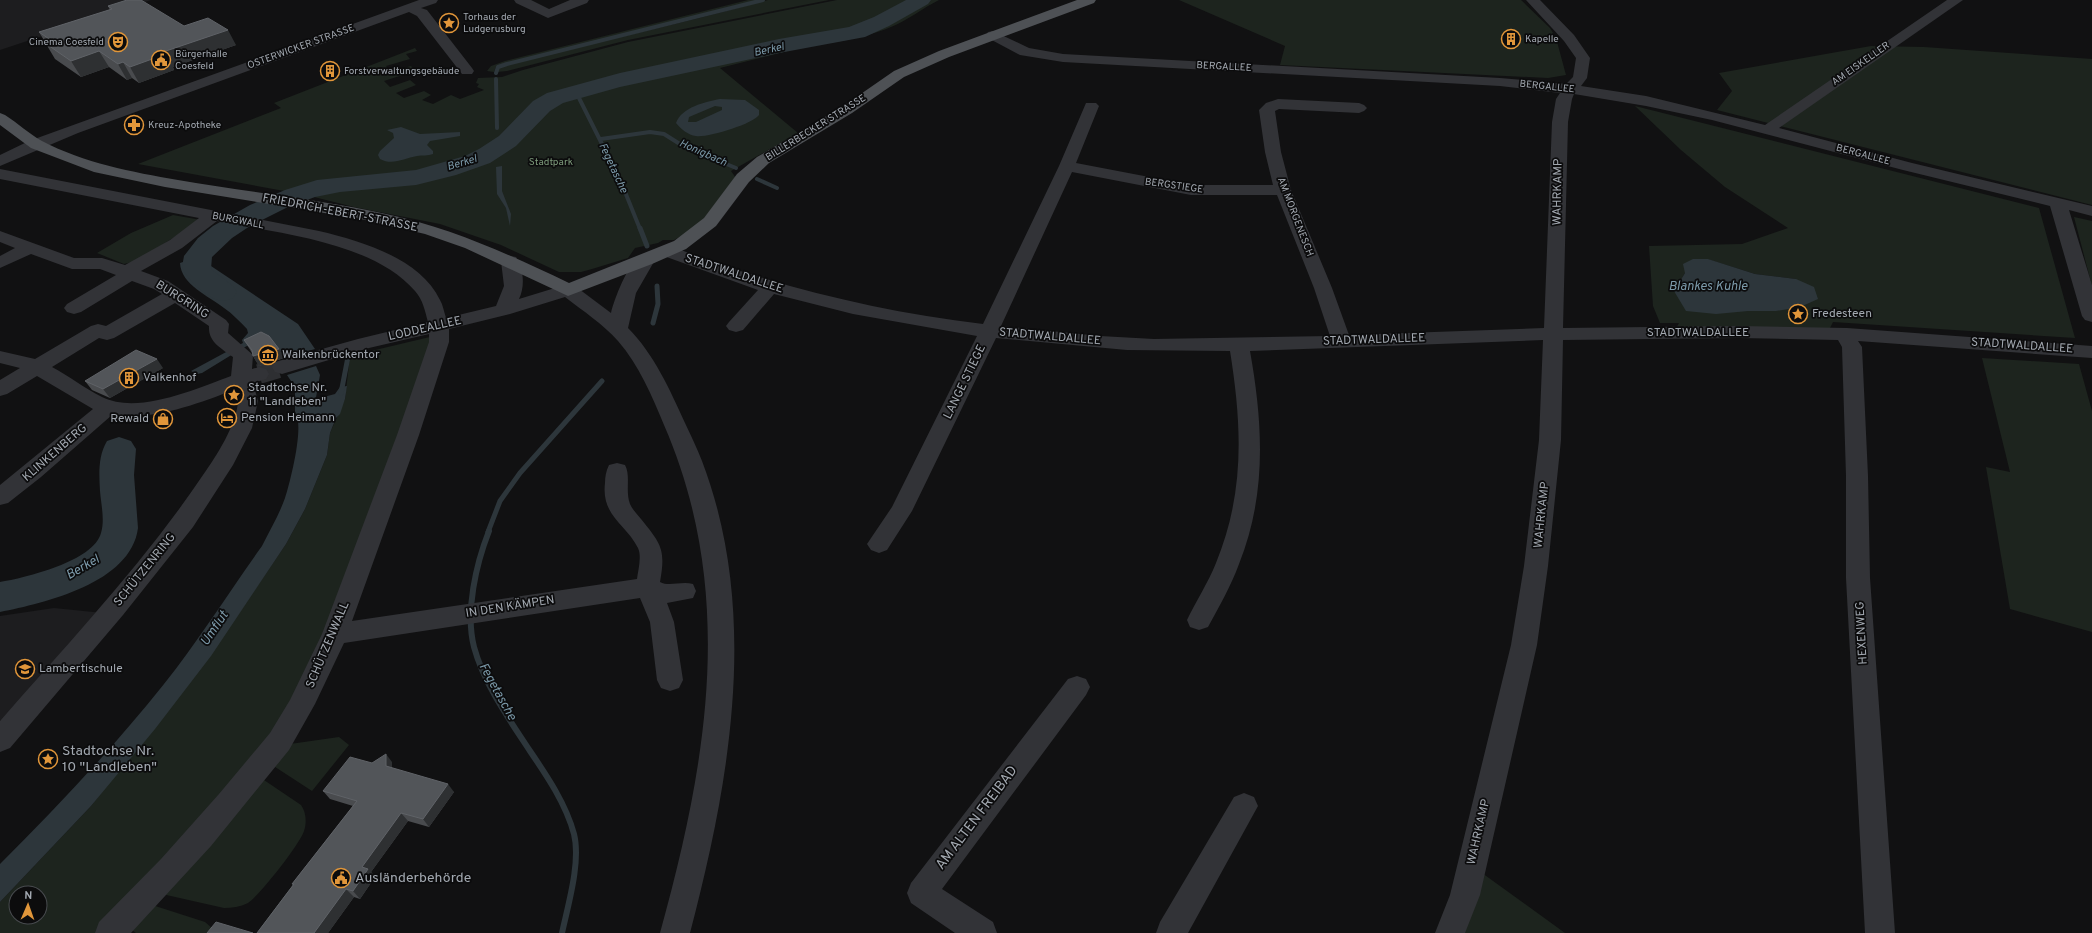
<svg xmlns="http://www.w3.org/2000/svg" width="2092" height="933" font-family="Overpass,sans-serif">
  <rect width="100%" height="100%" fill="#111112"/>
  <path fill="#1d1d1f" d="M 0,0 L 151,0 L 0,50 Z
    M 54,608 L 103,613 L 0,721 L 0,616 Z"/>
  <path fill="#1d241e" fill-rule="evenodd" d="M 748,0 L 758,0 L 528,58 L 496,67 L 494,72 L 487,71 L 491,66 L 505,61 Z
    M 768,0 L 829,0 L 628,40 L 507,71 L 497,72 L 498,68 L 508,65 C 595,42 682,24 768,0 Z
    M 837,0 L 910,0 L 879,19 L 851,30 L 787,40 L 743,52 L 603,82 L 610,87 L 792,47 L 842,40 L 890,23 L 930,0 L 939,0 C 923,8 908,20 891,27 C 854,42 824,43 786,49 L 788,51 L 720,68 L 798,133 L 731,171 L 736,178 L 703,220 L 687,233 L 674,240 L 663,240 L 658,243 L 635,248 L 628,258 L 592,269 L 581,272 L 559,272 L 501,245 L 440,224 L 354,207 L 306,195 L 138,164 L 281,108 L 274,103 L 415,48 L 417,51 L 406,54 L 410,59 L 386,66 L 390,72 L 411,66 L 415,71 L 384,81 L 390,87 L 410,80 L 416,85 L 396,93 L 404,98 L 424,91 L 431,95 L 422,100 L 433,104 L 451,95 L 460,99 L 484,90 L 477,87 L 479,84 L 476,83 L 478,78 L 502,77 L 523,70 L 628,42 Z
    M 1179,0 L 1521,0 L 1550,28 L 1556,38 L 1566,75 L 1548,78 L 1280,65 L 1285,46 Z
    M 1871,46 L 1924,47 L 2092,59 L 2092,205 L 1717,110 L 1732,91 L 1719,73 Z
    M 1635,106 L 2039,208 L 2075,338 L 1833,322 L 1829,330 L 1675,330 L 1679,323 L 1660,323 L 1653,306 L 1649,246 L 1742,244 L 1788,228 L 1725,187 L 1681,150 ZM 1707,259 L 1755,274 L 1796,279 L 1776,311 L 1748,311 L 1675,291 L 1685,273 Z
    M 173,215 L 201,220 L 137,261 L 124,264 L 97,253 L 131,233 Z
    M 2074,217 L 2092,221 L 2092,286 Z
    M 434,336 L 343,599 L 265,750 L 108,933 L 0,933 L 0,902 L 91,806 L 237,616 L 286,544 L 305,509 L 327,455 L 330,433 L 345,399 L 350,356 ZM 16,893 L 40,893 L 40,917 L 16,917 Z
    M 1982,358 L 2079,364 L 2092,411 L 2092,632 L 2010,609 L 1986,467 L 2010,472 Z
    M 339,737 L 349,745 L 312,791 L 269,763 L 283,745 Z
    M 261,778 L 301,805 C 306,812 307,822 304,831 C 300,844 259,896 248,903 C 240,907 232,908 224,908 L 162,894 Z
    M 1482,873 L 1565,933 L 1458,933 Z
    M 146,903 L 205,922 L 212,928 L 208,933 L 136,933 L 126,926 Z"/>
  <path fill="#2d363b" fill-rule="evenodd" d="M 720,99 L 745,100 L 759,110 L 759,115 C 753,124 707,138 696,136 C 688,135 681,129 676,123 C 682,107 705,102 720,99 ZM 715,106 L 722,107 L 722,110 L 696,122 L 688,122 L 689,117 Z
    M 401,127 L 420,134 L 460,132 L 460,136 L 430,141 L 427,145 L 433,151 L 433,154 C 428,156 422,155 417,156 C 404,158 393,166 380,159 L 378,155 L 380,151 L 394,138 L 393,133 L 387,130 Z
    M 502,166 L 502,191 L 511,214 L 510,226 L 506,208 L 497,194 L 496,167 Z
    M 198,257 L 207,258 L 206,261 L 208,264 L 298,324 L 315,349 L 284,358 L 280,352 L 282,351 L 279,351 L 273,342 L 252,348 L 247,346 L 243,348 L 237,346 L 243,343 L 242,340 L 248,333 L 247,329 C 240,322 233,314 224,308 C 209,296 181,285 180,263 Z
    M 1693,259 L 1708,259 L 1755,274 L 1796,279 L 1814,287 L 1818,299 L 1800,307 L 1776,311 L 1748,311 L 1716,314 L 1686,311 L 1674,291 L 1685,273 L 1683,264 Z
    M 228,351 L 233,354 L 202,373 L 197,374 L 191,371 Z
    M 316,366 L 320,375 L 315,403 L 319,402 L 320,398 L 335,394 L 340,387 L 347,386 L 345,399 L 340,414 L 336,418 L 330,433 L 327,455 L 305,509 L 286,544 L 211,656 L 155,729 L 91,806 L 0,902 L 0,864 C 57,807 113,748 164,684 C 199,640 229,592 262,546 C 270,530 279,515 285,498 C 290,483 305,424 295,413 L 295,387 L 287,375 Z"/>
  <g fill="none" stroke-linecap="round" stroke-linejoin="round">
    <path stroke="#2d363b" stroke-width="4" d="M 496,73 L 498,67 L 507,64 L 763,0
      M 496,79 L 497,128
      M 576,92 L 621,182 L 640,229
      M 601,139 L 650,132 L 664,134 L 683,146 L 736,168
      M 757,179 L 777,188"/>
    <path stroke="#2d363b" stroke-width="5" d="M 640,228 L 647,246
      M 653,323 L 658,304 L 657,286
      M 341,393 L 348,357
      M 488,532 L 500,501 L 520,473 L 602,381"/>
    <path stroke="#2d363b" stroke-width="6" d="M 489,531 C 476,564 465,612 474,647 C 484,684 509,719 530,751 C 547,776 566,804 574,834 C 581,862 568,905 562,933"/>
    <path fill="#2d363b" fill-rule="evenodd" d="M 906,0 L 931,0 L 928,4 L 889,26 L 865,37 L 779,53 L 620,87 L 563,103 L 550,111 L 516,146 L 490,163 L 456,175 L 416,185 L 340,192 L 315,197 L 288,207 L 250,226 L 232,238 L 212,257 L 211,269 L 233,286 L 237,292 L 233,298 C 230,299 227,300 224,301 C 209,301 187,280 182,267 L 184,256 L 198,238 L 213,226 L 250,205 L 285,190 L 317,180 L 416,170 L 465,156 L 479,149 L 499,136 L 533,101 L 547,93 L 620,73 L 779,39 L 849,27 L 874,17 Z
      M 119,437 L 131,441 L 136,449 L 134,475 L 138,528 C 131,583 45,603 0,612 L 0,582 C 25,578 94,561 101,533 C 105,520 101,504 100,491 C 99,474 98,456 107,441 Z"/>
    <path stroke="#2e2f32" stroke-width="20" stroke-dasharray="20 10" stroke-linecap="butt" d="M 259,374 L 282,367"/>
    <path fill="#323337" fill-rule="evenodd" d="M 419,0 L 438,0 L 436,3 L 421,8 L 427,10 L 472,68 L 474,71 L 472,74 L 462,74 L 417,16 L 409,12 L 78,133 L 0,166 L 0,155 L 29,141 Z
      M 514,0 L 531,0 L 549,9 L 570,0 L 589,0 L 587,3 L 548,18 L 516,3 Z
      M 1526,0 L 1540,0 L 1574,35 L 1590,58 L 1587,78 L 1581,86 L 1646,96 L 1765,125 L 1947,0 L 1963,0 L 1779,128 L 1912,163 L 2092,206 L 2092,216 L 2069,210 L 2092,285 L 2092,322 L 2085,320 L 2082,316 L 2050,206 L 1903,170 L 1712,120 L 1646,106 L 1574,94 L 1572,99 L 1568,122 L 1563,328 L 1739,326 L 1847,328 L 2092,346 L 2092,358 L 1858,341 L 1862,347 L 1868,476 L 1870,578 L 1895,933 L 1865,933 L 1846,578 L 1846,476 L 1842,347 L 1838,340 L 1739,338 L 1563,340 L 1561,440 L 1548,566 L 1537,645 L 1480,895 L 1465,933 L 1435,933 L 1450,895 L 1511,645 L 1524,566 L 1539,440 L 1543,340 L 1250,351 C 1263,424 1267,494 1239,564 C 1231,586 1219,607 1208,627 L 1199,630 L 1190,627 L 1187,620 C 1196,601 1208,583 1216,563 C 1245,492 1242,426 1230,351 L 1127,350 L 996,338 L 912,511 L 887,550 L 879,553 L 871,550 L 867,544 L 892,507 L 977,336 L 853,314 L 774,294 L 743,330 L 736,332 L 729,330 L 726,326 L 729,322 L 758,290 L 661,255 L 658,251 L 661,247 L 667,246 L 673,247 C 774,286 876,311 983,324 L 1059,166 L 1086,103 L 1096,103 L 1099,106 L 1076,163 L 1191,185 L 1273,185 L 1265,152 L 1259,110 L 1266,103 L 1278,99 L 1359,103 L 1364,105 L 1367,108 L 1364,111 L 1359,113 L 1279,109 L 1275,111 L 1281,152 L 1291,190 L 1332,288 L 1349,335 L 1544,328 L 1552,122 L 1556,99 L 1560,93 L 1500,86 L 1063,62 L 1020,55 L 988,38 L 986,35 L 988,32 L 993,31 L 1029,48 L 1063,54 L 1500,78 L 1566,84 L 1573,77 L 1576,58 L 1564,41 ZM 1072,172 L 1191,195 L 1277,195 L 1314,288 L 1330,336 L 1154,339 L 1100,336 L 1001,326 Z
      M 0,169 L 319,231 C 361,241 420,258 440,300 C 443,305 444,312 446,318 L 496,306 L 504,286 L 501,261 L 504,257 L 510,256 L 516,257 C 524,269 525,287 519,299 L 568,284 L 575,286 L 611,313 C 614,300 628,263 640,256 C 644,254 648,255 652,256 L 655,260 L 636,293 L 628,328 C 654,354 670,390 685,423 C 691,436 697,448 702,461 C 760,613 730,781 690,933 L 660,933 C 707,763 737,593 664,425 C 652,396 639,365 618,341 C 603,324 583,311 565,297 L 510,314 L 449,329 L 449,342 L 419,435 L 352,621 L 637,579 C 638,570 642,557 638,548 C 626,524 601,516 605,483 C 605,477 606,471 609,465 L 617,463 L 625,465 C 631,476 625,491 630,504 C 632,509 637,514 641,519 C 661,544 666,549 660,582 C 669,587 681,581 693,584 L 696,591 L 693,598 L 667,603 L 674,622 L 683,680 L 679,688 L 670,691 L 661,688 L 657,680 L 650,622 L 640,598 L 344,643 L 315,704 L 289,750 L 211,846 L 131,933 L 95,933 L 99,922 L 161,859 L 219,794 L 270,733 L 290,700 L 322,634 L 397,435 L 429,342 L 429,334 L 369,348 L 282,374 L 275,372 L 272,367 L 275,362 L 358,339 L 428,322 C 425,311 423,300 415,291 C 373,242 278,233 217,221 L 182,248 L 141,271 L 168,281 L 226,320 L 229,324 L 228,333 L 253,355 L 252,369 L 259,367 L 266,369 L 269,374 L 266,379 L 253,383 L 258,401 L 252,428 L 233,465 L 193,527 L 123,615 L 10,748 L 0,752 L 0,721 C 70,641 144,563 203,475 C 216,457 237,424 238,401 C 238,398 235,393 234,390 C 196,404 154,421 112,415 L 41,477 L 8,503 L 0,505 L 0,485 L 93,409 L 37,376 L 7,394 L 0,396 L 0,380 L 20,368 L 0,363 L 0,351 L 35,359 L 91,326 L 98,324 L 106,326 L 162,294 L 154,289 L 132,281 L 81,312 L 74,314 L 67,312 L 64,308 L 67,304 L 116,275 L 100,269 L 72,269 L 31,254 L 0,268 L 0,256 L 15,248 L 0,242 L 0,231 L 74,258 L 102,258 L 125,265 L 170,240 L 199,218 L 0,179 ZM 175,303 L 209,326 C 208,342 221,348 233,357 L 231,376 C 195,389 138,415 102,397 C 84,388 69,376 52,367 L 99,338 L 107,340 L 114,338 Z
      M 1077,676 L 1086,679 L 1090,687 L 1086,695 L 942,889 L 993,922 L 997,933 L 955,933 L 911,903 L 907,893 L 911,883 L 1068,679 Z
      M 1244,793 L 1254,797 L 1258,806 L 1188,933 L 1156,933 L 1160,922 L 1234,797 Z"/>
    <path fill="#4e5155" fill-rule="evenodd" d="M 1077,0 L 1096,0 L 1094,3 L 949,57 L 904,77 L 852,113 L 769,163 L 749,182 L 716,226 L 686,249 L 652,264 L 568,296 L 465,248 L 425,234 L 361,219 L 165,187 L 94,172 L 31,148 L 0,125 L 0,113 L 5,115 C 18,123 29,134 42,141 C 84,163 132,172 178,180 C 247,192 317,199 386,214 C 452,228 508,254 569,283 L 674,241 L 704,218 L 737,174 L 757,157 L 842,107 L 894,71 L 939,51 Z"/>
  </g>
  <path fill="#494b4e" d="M 108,6 L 184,26 L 236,45 L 173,67 L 174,70 L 139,83 L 132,78 L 127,80 L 109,67 L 81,77 L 55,59 L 39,32 L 110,10 Z
    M 244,340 L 279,349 L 284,358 L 259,366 L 253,356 L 252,353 Z
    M 163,368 L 110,398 L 92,390 L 85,381 Z
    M 392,762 L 392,768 L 454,792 L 429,827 L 408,821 L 371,872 L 375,877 L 360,899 L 354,897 L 328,933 L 257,933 L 293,885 L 292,884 L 353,806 L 330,799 L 323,791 L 372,763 Z"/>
  <path fill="#2e3032" d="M 228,30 L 236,45 L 173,67 L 174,70 L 139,83 L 130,67 L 163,52 Z
    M 99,51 L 109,67 L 81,77 L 71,61 Z
    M 123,62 L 132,78 L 127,80 L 118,64 Z
    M 279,349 L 284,358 L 259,366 L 253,356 Z
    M 157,359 L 163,368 L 110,398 L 103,389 Z
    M 386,754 L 392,762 L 392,775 L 386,766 Z
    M 448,784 L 454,792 L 429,827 L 423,819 Z
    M 401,813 L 408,821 L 371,872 L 375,877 L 360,899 L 353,891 L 362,867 Z
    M 346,889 L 354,897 L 328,933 L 314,933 Z"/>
  <path fill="#525559" stroke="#5f6267" d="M 127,0 L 141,0 L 184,26 L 208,18 L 228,30 L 163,52 L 166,54 L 130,67 L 123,62 L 118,64 L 99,51 L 71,61 L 45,43 L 52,41 L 39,32 L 112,9 L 108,6 Z
    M 261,332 L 269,336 L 279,349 L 253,356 L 252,350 L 244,340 Z
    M 136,350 L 157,359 L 103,389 L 85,381 Z
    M 386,754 L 386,766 L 448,784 L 423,819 L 401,813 L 362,867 L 368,869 L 353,891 L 346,889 L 314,933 L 257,933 L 294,884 L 292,884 L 357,801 L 323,791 L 350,757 L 372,763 Z
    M 216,922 L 253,933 L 207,933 Z"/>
  <defs>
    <symbol id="sight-ring" viewBox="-11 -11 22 22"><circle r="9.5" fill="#0c0c0d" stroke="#e1963a" stroke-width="1.5"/><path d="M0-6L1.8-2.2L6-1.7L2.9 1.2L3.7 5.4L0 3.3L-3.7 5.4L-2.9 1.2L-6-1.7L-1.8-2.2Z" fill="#e1963a"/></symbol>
    <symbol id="building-ring" viewBox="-11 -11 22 22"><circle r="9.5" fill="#0c0c0d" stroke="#e1963a" stroke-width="1.5"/><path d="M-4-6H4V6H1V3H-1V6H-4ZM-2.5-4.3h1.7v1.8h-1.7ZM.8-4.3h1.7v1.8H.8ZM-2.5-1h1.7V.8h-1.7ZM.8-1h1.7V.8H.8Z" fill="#e1963a"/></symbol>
    <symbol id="theatre-ring" viewBox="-11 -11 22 22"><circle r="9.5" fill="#0c0c0d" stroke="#e1963a" stroke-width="1.5"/><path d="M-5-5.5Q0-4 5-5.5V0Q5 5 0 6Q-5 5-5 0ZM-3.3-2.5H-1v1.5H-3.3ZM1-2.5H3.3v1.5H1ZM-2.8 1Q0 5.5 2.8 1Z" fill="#e1963a"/></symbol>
    <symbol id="civic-ring" viewBox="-11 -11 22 22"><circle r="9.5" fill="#0c0c0d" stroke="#e1963a" stroke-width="1.5"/><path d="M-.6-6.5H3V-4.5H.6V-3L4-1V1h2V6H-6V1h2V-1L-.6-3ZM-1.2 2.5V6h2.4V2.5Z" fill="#e1963a"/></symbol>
    <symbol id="pharmacy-ring" viewBox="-11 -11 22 22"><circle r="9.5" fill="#0c0c0d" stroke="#e1963a" stroke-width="1.5"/><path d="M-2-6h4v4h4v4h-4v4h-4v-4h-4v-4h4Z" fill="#e1963a"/></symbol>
    <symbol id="museum-ring" viewBox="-11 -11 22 22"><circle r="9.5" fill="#0c0c0d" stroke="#e1963a" stroke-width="1.5"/><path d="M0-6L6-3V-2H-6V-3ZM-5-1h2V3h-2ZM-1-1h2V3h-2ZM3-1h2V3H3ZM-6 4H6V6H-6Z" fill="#e1963a"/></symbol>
    <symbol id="hotel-ring" viewBox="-11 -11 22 22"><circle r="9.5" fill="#0c0c0d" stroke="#e1963a" stroke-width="1.5"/><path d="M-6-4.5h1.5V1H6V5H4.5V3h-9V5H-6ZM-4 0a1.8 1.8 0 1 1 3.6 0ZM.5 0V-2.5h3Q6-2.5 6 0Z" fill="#e1963a"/></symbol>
    <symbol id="shop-ring" viewBox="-11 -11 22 22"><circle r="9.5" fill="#0c0c0d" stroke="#e1963a" stroke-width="1.5"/><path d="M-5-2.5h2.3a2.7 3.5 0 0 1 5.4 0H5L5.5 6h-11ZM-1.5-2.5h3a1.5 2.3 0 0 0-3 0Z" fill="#e1963a"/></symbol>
    <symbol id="school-ring" viewBox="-11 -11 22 22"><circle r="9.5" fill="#0c0c0d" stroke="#e1963a" stroke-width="1.5"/><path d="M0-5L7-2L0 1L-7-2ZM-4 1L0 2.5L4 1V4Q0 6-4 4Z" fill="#e1963a"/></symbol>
  </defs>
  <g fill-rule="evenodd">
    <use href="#sight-ring" x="438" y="12" width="22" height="22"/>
    <use href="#building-ring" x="1500" y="28" width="22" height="22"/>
    <use href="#theatre-ring" x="107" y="31" width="22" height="22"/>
    <use href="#civic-ring" x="150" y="49" width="22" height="22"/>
    <use href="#building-ring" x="319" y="60" width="22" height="22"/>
    <use href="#pharmacy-ring" x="123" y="114" width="22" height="22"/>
    <use href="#sight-ring" x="1787" y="303" width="22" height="22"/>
    <use href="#museum-ring" x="257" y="344" width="22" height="22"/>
    <use href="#building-ring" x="118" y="367" width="22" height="22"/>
    <use href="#sight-ring" x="223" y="384" width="22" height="22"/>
    <use href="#hotel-ring" x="216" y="407" width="22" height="22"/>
    <use href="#shop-ring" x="152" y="408" width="22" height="22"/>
    <use href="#school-ring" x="14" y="658" width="22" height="22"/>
    <use href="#sight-ring" x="37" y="748" width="22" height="22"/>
    <use href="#civic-ring" x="330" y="867" width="22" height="22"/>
  </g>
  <g text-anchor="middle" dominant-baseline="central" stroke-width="3.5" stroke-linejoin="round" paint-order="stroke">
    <g font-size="10" fill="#a3a9b1" stroke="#0c0c0d" text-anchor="start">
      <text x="463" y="17">Torhaus der<tspan x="463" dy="12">Ludgerusburg</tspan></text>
      <text x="1525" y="39">Kapelle</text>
      <text x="104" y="42" text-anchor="end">Cinema Coesfeld</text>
      <text x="175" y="54">Bürgerhalle<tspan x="175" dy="12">Coesfeld</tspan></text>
      <text x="344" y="71">Forstverwaltungsgebäude</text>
      <text x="148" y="125">Kreuz-Apotheke</text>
    </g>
    <g font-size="10" fill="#a3a9b1" stroke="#0c0c0d">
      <text transform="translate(301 47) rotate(-20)">OSTERWICKER STRASSE</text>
      <text transform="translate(1861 64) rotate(-35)">AM EISKELLER</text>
      <text transform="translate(1224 67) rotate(3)">BERGALLEE</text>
      <text transform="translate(1547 87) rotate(6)">BERGALLEE</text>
      <text transform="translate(816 128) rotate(-32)">BILLERBECKER STRASSE</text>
      <text transform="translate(1863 155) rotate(15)">BERGALLEE</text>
      <text transform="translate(1174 186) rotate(8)">BERGSTIEGE</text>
      <text transform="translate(1295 217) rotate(69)">AM MORGENESCH</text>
      <text transform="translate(238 221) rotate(11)">BURGWALL</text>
    </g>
    <g font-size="10" fill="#7d9b7b" stroke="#0c0c0d">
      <text x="551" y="162">Stadtpark</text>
    </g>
    <g font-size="11" font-style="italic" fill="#7c9aaa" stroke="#0c0c0d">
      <text transform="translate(769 50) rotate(-12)">Berkel</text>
      <text transform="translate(703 153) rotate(24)">Honigbach</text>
      <text transform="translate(462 163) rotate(-17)">Berkel</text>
      <text transform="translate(613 168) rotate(65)">Fegetasche</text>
    </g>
    <g font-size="12" fill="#a3a9b1" stroke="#0c0c0d">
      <text transform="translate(1558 192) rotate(-89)">WAHRKAMP</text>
      <text transform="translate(340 213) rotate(11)">FRIEDRICH-EBERT-STRASSE</text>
      <text transform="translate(734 274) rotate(18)">STADTWALDALLEE</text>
      <text transform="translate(182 300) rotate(32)">BURGRING</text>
      <text transform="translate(425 329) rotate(-13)">LODDEALLEE</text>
      <text x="1698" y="333">STADTWALDALLEE</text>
      <text transform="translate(1050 337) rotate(5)">STADTWALDALLEE</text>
      <text transform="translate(1374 340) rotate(-2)">STADTWALDALLEE</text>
      <text transform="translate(2022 346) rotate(4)">STADTWALDALLEE</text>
      <text transform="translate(965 382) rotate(-64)">LANGE STIEGE</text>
      <text transform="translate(55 453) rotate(-41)">KLINKENBERG</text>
      <text transform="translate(1542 515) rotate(-84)">WAHRKAMP</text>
      <text transform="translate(145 570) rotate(-51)">SCHÜTZENRING</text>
      <text transform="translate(510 607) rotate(-9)">IN DEN KÄMPEN</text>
      <text transform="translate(1862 633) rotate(-93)">HEXENWEG</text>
      <text transform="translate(328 645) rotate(-67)">SCHÜTZENWALL</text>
      <text transform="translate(1479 832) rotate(-77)">WAHRKAMP</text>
    </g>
    <g font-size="12" fill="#a3a9b1" stroke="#0c0c0d" text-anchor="start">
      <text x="1812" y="314">Fredesteen</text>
      <text x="282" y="355">Walkenbrückentor</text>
      <text x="143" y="378">Valkenhof</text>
      <text x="248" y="388">Stadtochse Nr.<tspan x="248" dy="14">11 "Landleben"</tspan></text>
      <text x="241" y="418">Pension Heimann</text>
      <text x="149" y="419" text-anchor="end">Rewald</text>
      <text x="39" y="669">Lambertischule</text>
    </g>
    <g font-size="13" font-style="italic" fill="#7c9aaa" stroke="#0c0c0d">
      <text x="1708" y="287">Blankes Kuhle</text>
      <text transform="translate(83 568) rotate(-30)">Berkel</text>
      <text transform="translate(215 629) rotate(-56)">Umflut</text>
      <text transform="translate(497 692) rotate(61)">Fegetasche</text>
    </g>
    <g font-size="14" fill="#a3a9b1" stroke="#0c0c0d" text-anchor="start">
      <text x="62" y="751">Stadtochse Nr.<tspan x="62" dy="16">10 "Landleben"</tspan></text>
      <text x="355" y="878">Ausländerbehörde</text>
    </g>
    <g font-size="14" fill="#a3a9b1" stroke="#0c0c0d">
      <text transform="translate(977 818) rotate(-53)">AM ALTEN FREIBAD</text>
    </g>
  </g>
  <g transform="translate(28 905) rotate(2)"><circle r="19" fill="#0c0c0d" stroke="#484b4f"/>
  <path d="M0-3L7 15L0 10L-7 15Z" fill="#e1963a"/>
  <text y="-6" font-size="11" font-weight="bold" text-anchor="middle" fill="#a3a9b1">N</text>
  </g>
</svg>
